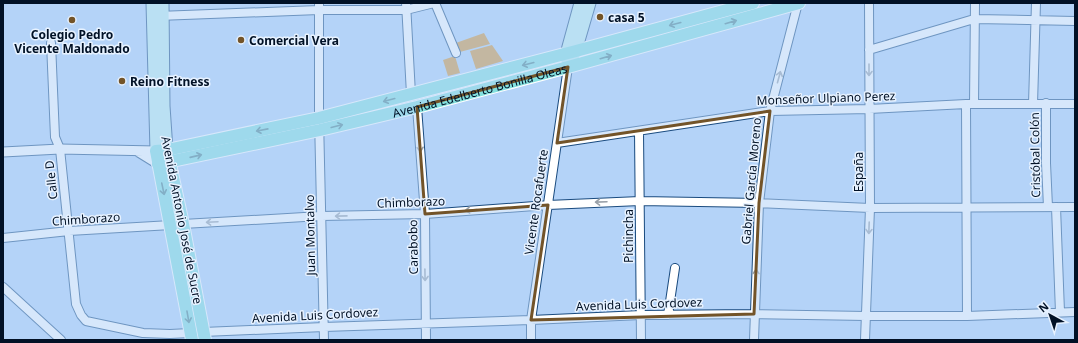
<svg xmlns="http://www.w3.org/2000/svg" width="1078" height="343" font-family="'Noto Sans',sans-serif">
  <rect width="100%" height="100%" fill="#b4d3f8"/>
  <path fill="#d59638" d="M 484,33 L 490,44 L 456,53 L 453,44 Z
    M 492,45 L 503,61 L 476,69 L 470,51 Z
    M 455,56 L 460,73 L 448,76 L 443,60 Z"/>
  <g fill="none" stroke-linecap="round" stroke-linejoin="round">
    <defs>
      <path id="minor" d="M 319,3 L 319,118 L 324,340
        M 406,3 L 411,94
        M 435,3 L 456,53
        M 158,16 L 319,10 L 406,10 L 434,3
        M 51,43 L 55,137 L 60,149 L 76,304 L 81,315 L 86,321 L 143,333 L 170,334 L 190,333
        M 869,50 L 974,19 L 1075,21
        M 1046,103 L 1046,163 L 1048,207
        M 966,104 L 967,316
        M 974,104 L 975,3
        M 1033,104 L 1036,3
        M 417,107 L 425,214 L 426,340
        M 639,131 L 641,340
        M 557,143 L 770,111 L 869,109 L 966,104 L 1075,104
        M 1056,207 L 1060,312
        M 183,224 L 321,216 L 425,214 L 548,205 L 640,201 L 759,203 L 870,208 L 1075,207
        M 3,238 L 69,231 L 171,225
        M 3,287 L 61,340
        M 668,315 L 675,268
        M 203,332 L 324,327 L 531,320 L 641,315 L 754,314 L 866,316 L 967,316 L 1075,312
        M 531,340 L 531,320 L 568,67
        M 754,340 L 759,203 L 770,111 L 798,3
        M 865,340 L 870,208 L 869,3"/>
      <path id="tertiary" d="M 137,151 L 158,164
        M 3,152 L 60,149 L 156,151"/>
      <path id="secondary" d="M 152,3 L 156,151
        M 163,3 L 164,106 L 167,150
        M 567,61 L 566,54 L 580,3
        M 568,67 L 576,51 L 590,3"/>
      <g id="primary">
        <path d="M 168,155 L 183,224 L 205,340"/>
        <path id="s1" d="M 158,164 L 320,130 L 417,107 L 568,67 L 799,3"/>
        <path d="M 192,340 L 156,151 L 167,150 L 319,118 L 576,51 L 753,3"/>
      </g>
    </defs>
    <use href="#minor" stroke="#1a4b7f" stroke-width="10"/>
    <use href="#tertiary" stroke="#1a4b7f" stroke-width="11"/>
    <use href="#secondary" stroke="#1a4b7f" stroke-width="13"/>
    <use href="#primary" stroke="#fff" stroke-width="14"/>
    <use href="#minor" stroke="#fff" stroke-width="8"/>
    <use href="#tertiary" stroke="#fff" stroke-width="9"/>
    <use href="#secondary" stroke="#c1efee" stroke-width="11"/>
    <use href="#primary" stroke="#83e0de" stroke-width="12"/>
  </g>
  <defs><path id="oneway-shaft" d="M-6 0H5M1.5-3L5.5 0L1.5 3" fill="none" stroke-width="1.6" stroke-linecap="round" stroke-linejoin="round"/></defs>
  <g stroke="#48838b">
    <use href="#oneway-shaft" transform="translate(731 22) rotate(-16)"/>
    <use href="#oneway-shaft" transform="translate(675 24) rotate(165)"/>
    <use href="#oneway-shaft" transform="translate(606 57) rotate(-16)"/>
    <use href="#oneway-shaft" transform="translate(528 64) rotate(166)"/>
    <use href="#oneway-shaft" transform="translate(389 100) rotate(165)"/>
    <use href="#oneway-shaft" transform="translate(337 126) rotate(-14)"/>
    <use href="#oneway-shaft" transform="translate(262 130) rotate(169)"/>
    <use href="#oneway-shaft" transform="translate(196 156) rotate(-13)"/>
    <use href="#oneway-shaft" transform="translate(163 189) rotate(78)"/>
    <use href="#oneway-shaft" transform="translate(188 317) rotate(80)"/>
  </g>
  <g stroke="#99a0a8">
    <use href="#oneway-shaft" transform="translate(869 70) rotate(90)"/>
    <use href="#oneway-shaft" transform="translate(779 77) rotate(-75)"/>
    <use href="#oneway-shaft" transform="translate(420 146) rotate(86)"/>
    <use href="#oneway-shaft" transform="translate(601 202) rotate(178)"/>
    <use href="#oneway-shaft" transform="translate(471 210) rotate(176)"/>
    <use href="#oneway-shaft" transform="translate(341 216) rotate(179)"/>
    <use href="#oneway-shaft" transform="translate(212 222) rotate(177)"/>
    <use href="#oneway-shaft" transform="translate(869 228) rotate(92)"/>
    <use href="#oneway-shaft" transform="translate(425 275) rotate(89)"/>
    <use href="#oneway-shaft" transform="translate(756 275) rotate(-88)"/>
  </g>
  <path d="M0 0H1078V343H0ZM 568,67 L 557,143 L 770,111 L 759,203 L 754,314 L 531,320 L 548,205 L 425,214 L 417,107 Z" fill="#b4d3f8" fill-opacity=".55" fill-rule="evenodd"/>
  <path fill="none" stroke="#735429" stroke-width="3" stroke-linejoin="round" d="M 568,67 L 557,143 L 770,111 L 759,203 L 754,314 L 531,320 L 548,205 L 425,214 L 417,107 Z"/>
  <g fill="#735429" stroke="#e7f2ff" stroke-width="1.5">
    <circle cx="600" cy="17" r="4"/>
    <circle cx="72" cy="20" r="4"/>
    <circle cx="241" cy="40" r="4"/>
    <circle cx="122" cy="81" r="4"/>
  </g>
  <g text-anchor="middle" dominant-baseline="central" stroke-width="3" stroke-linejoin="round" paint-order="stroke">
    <g font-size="12" font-weight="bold" fill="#011126" stroke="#e7f2ff" text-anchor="start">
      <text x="608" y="17">casa 5</text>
      <text x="72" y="34" text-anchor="middle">Colegio Pedro<tspan x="72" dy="14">Vicente Maldonado</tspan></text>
      <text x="249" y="40">Comercial Vera</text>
      <text x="130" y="81">Reino Fitness</text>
    </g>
    <g font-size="12" fill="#011126" stroke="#e7f2ff">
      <text stroke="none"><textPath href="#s1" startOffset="330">Avenida Edelberto Bonilla Oleas</textPath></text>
      <text transform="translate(826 98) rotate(-2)">Monseñor Ulpiano Perez</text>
      <text transform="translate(1035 155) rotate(-91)">Cristóbal Colón</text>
      <text transform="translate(858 172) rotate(-90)">España</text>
      <text transform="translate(51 180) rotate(-96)">Calle D</text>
      <text transform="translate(751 181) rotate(-85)">Gabriel García Moreno</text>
      <text transform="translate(411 202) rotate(-2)">Chimborazo</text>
      <text transform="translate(536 202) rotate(-82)">Vicente Rocafuerte</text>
      <text transform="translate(86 219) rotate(-4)">Chimborazo</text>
      <text transform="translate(182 220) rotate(79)">Avenida Antonio José de Sucre</text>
      <text transform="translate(310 235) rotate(-91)">Juan Montalvo</text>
      <text transform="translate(628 236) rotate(-90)">Pichincha</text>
      <text transform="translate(413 247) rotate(-91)">Carabobo</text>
      <text transform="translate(639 304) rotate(-2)">Avenida Luis Cordovez</text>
      <text transform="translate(315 315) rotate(-3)">Avenida Luis Cordovez</text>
    </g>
  </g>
  <rect width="1078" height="343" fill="none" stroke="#011126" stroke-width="8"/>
  <g transform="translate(1050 315) rotate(320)" stroke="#e7f2ff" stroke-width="3" paint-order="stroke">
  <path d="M0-3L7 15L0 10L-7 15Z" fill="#011126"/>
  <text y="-6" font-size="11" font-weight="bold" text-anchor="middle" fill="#011126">N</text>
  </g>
</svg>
